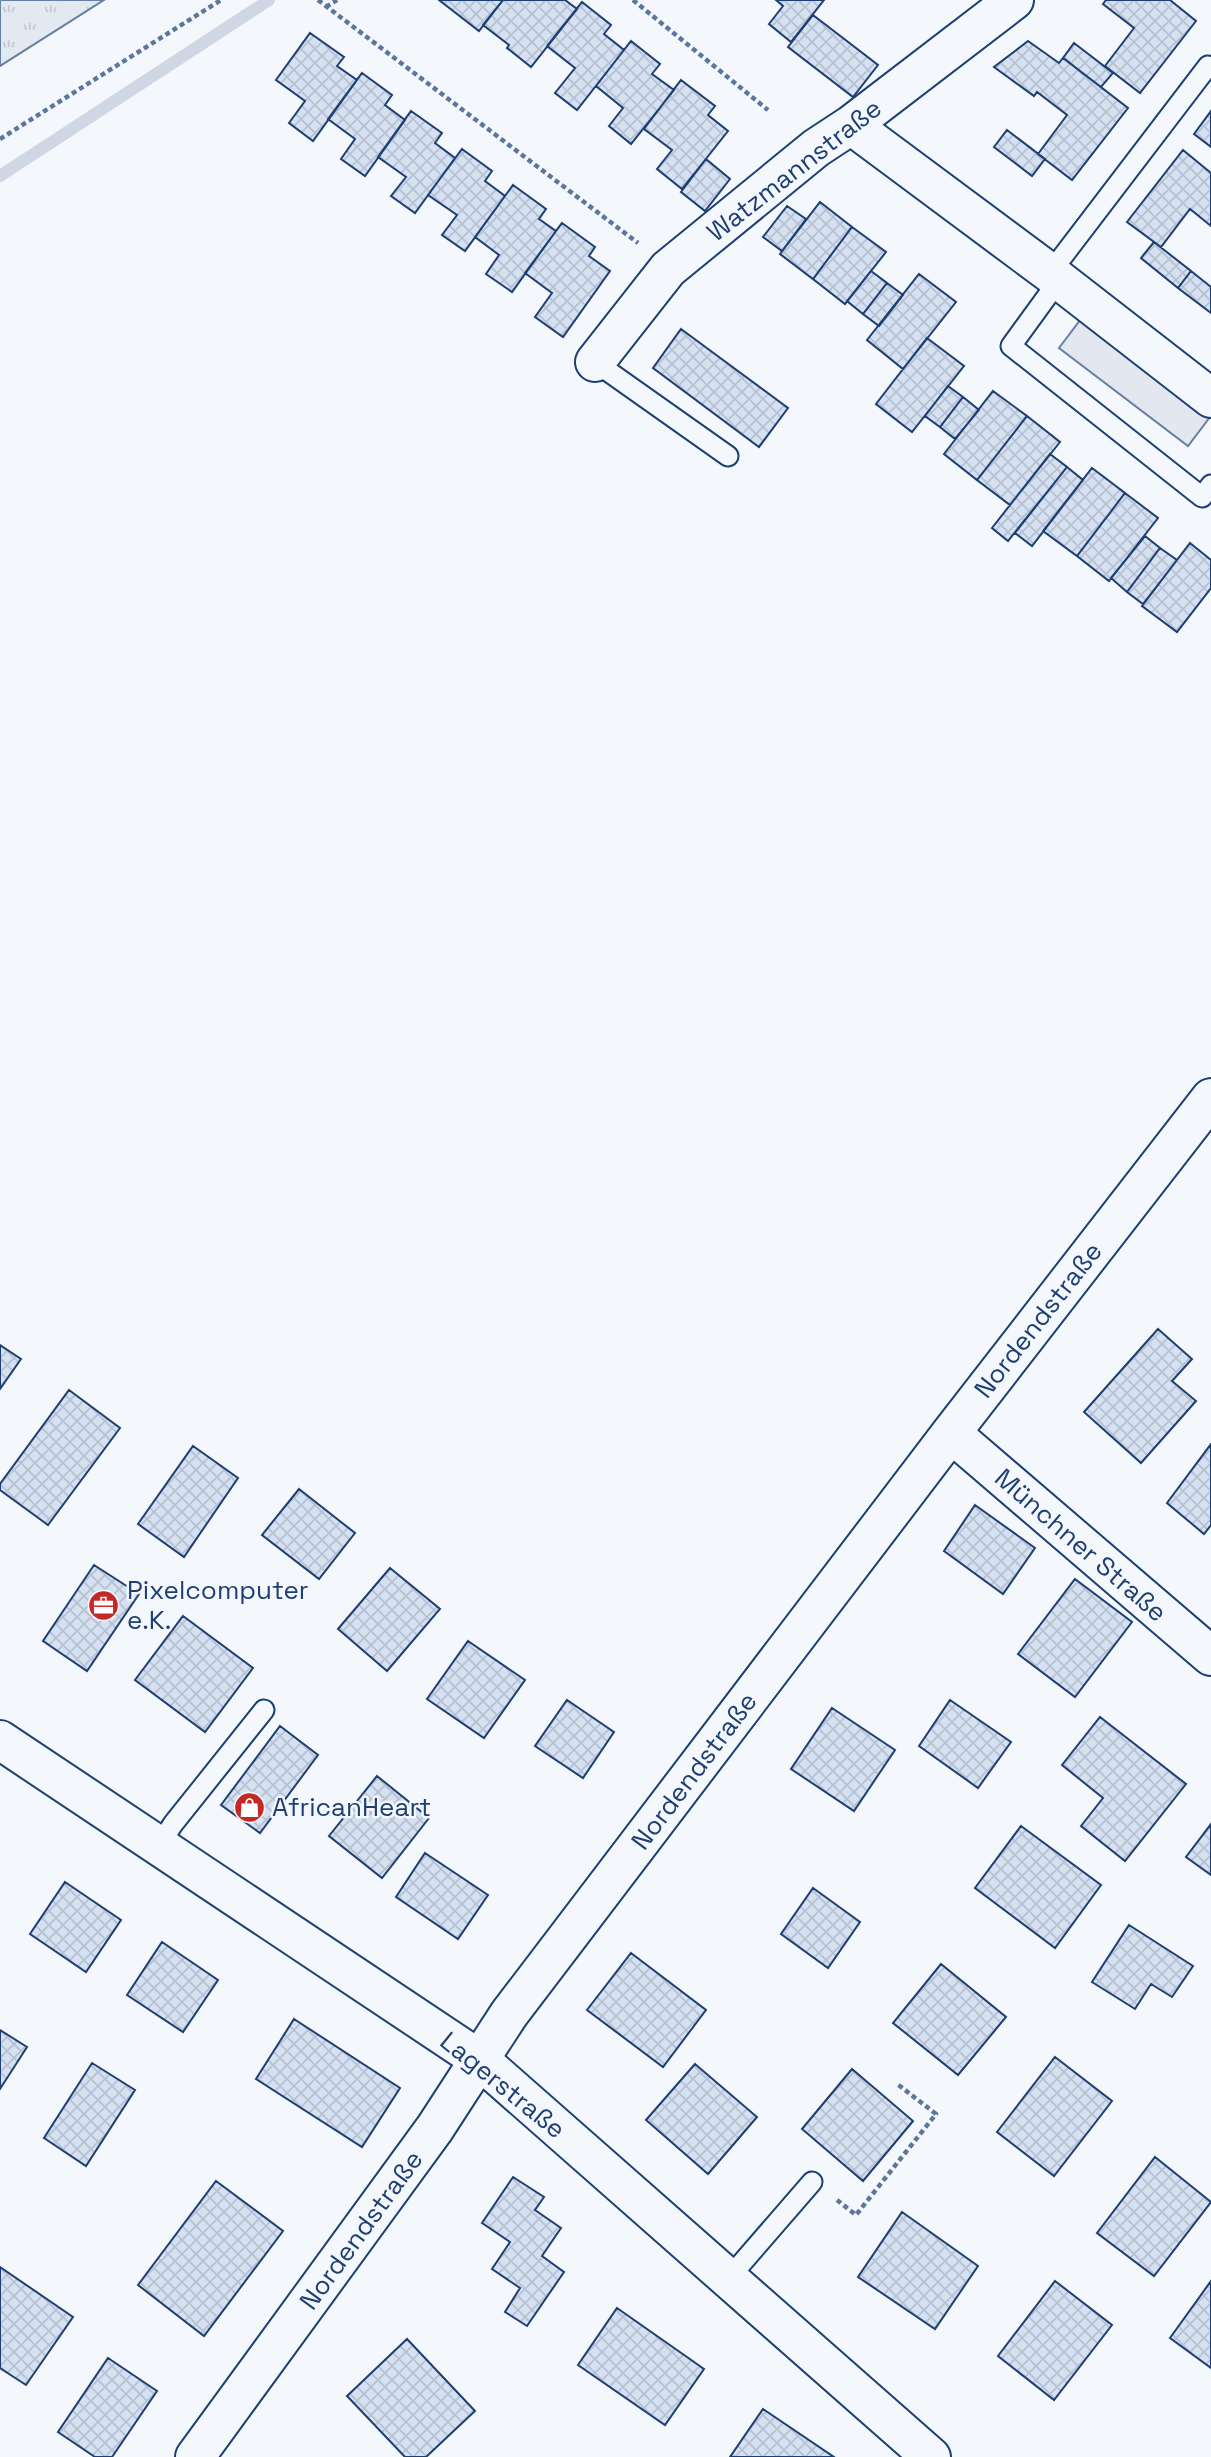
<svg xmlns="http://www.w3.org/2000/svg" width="1211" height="2457" font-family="'Space Grotesk',sans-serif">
  <defs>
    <pattern id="grass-tufts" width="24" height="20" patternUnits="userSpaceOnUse" patternTransform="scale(1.75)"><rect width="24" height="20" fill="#e3e9f0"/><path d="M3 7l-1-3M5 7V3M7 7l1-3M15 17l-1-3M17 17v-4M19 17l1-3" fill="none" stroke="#c2c9d1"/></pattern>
    <pattern id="building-cross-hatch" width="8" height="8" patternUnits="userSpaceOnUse" patternTransform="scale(1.75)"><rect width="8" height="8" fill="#d5e0f0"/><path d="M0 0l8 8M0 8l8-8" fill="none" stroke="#b6c1d1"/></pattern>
  </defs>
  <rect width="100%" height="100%" fill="#f4f7fb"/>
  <path fill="url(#grass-tufts)" stroke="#687fa3" stroke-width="2" d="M 0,0 L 104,0 L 0,66 Z"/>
  <path fill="#e3e8f0" stroke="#687fa3" stroke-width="2" d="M 1081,319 L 1210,417 L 1188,446 L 1059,348 Z"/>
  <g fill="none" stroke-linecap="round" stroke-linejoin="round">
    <path stroke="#cfd7e4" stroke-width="12" d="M 0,176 L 269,0"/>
  </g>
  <path fill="url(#building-cross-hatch)" stroke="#1d3f73" stroke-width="2" d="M 439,0 L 503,0 L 479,31 Z
    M 503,0 L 565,0 L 577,9 L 531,67 L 507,48 L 509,45 L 483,25 Z
    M 776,0 L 824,0 L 791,42 L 769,24 L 783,6 Z
    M 1106,0 L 1170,0 L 1196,21 L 1140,93 L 1105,66 L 1134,28 L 1103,4 Z
    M 582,2 L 611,25 L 604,34 L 624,50 L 577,110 L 555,93 L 575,68 L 547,46 Z
    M 813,15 L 878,65 L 853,97 L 788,47 Z
    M 310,33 L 344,57 L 337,66 L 357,80 L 313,141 L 289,123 L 305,101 L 276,80 Z
    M 631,41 L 660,64 L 652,74 L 674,90 L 631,144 L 609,126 L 623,108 L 596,86 Z
    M 1028,41 L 1059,63 L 1063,58 L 1128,108 L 1072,180 L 1038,154 L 1067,115 L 1037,92 L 1034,96 L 994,67 Z
    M 1074,43 L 1113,73 L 1101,87 L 1063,58 Z
    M 362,73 L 392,95 L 385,105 L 405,120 L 365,176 L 341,159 L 355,139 L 328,119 Z
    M 681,80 L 715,106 L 708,115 L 728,131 L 682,189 L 657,169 L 672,150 L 644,129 Z
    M 411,111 L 442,133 L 435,143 L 455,158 L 415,213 L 391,196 L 406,177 L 378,157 Z
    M 1211,111 L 1211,147 L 1194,134 Z
    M 1007,130 L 1045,159 L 1032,176 L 994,147 Z
    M 462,149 L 492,171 L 485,181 L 505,196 L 465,251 L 442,235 L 457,215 L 428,195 Z
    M 1183,150 L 1211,173 L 1211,226 L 1190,209 L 1161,247 L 1127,222 Z
    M 706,159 L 730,179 L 705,211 L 681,192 Z
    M 513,185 L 546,209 L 539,219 L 556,231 L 512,292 L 486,274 L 499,255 L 475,237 Z
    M 820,202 L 852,227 L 813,279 L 780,254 Z
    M 787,206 L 806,219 L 782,251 L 763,237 Z
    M 562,223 L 595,247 L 589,256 L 610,271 L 563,337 L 535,317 L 552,293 L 525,273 Z
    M 852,227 L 886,252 L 845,304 L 813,279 Z
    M 1154,242 L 1191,271 L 1178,288 L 1141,258 Z
    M 871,271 L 887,283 L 863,314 L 847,301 Z
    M 1191,271 L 1211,287 L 1211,313 L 1178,288 Z
    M 919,274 L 956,302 L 903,369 L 867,340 Z
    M 887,283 L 903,295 L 879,326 L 863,314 Z
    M 681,329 L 788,408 L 759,447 L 653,368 Z
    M 927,338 L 964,366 L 912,432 L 876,404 Z
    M 948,386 L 963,397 L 940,427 L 925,416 Z
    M 993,391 L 1027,416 L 977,480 L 944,454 Z
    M 963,397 L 979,410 L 955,439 L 940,427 Z
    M 1027,416 L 1060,442 L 1010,505 L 977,480 Z
    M 1050,454 L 1067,467 L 1008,541 L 992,528 Z
    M 1067,467 L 1083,480 L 1032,546 L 1015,533 Z
    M 1092,468 L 1125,493 L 1077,556 L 1043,531 Z
    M 1125,493 L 1158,518 L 1109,581 L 1077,556 Z
    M 1145,536 L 1160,548 L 1127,592 L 1111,578 Z
    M 1190,543 L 1211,560 L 1211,588 L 1177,632 L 1142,606 Z
    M 1160,548 L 1177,560 L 1143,604 L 1127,592 Z
    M 1158,1329 L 1192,1359 L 1172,1381 L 1196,1401 L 1141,1463 L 1084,1412 Z
    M 0,1345 L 21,1359 L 0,1389 Z
    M 69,1390 L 120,1428 L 48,1525 L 0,1490 L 0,1484 Z
    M 1211,1444 L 1211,1525 L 1204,1534 L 1167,1503 Z
    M 193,1446 L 238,1478 L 184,1557 L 138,1524 Z
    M 299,1489 L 355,1533 L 319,1579 L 262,1535 Z
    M 975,1505 L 1035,1548 L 1003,1594 L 944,1551 Z
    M 94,1565 L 139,1594 L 87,1671 L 43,1641 Z
    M 390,1568 L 440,1609 L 387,1671 L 338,1629 Z
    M 1075,1579 L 1132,1622 L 1075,1697 L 1018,1654 Z
    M 183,1616 L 253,1668 L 205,1732 L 135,1680 Z
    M 468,1641 L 525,1680 L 484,1738 L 427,1699 Z
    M 567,1700 L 614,1732 L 583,1778 L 535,1746 Z
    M 950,1700 L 1011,1742 L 978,1788 L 919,1746 Z
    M 832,1708 L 895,1750 L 854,1811 L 791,1769 Z
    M 1100,1717 L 1186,1784 L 1125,1861 L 1081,1826 L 1103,1798 L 1062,1765 Z
    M 280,1726 L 318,1755 L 260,1833 L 221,1805 Z
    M 377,1776 L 429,1818 L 382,1878 L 329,1836 Z
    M 1211,1824 L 1211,1875 L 1186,1857 Z
    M 1021,1826 L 1101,1885 L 1055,1948 L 975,1888 Z
    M 425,1853 L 488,1895 L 458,1939 L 396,1897 Z
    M 65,1882 L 121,1920 L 86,1972 L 30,1934 Z
    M 813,1888 L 860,1922 L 828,1968 L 781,1934 Z
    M 1129,1925 L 1193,1966 L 1172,1997 L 1151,1984 L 1135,2009 L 1092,1982 Z
    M 162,1942 L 218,1980 L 183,2032 L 127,1995 Z
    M 631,1953 L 706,2010 L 663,2067 L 587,2010 Z
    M 941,1964 L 1006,2017 L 958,2075 L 893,2023 Z
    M 294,2019 L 400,2088 L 362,2147 L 256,2079 Z
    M 0,2030 L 27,2047 L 0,2089 Z
    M 1055,2057 L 1112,2101 L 1054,2176 L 997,2132 Z
    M 92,2063 L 135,2090 L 86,2166 L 44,2138 Z
    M 695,2064 L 757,2117 L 708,2174 L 646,2120 Z
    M 852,2069 L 913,2121 L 863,2181 L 802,2129 Z
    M 1155,2157 L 1211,2202 L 1154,2276 L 1097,2233 Z
    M 513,2177 L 544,2197 L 535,2210 L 561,2228 L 542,2256 L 564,2272 L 527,2326 L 505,2312 L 520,2288 L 492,2269 L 510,2242 L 482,2223 Z
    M 216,2181 L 283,2231 L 204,2336 L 138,2285 Z
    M 902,2212 L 978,2266 L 935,2329 L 858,2277 Z
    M 0,2267 L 73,2317 L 26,2385 L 0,2368 Z
    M 1055,2281 L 1112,2325 L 1054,2400 L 998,2356 Z
    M 1211,2281 L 1211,2368 L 1170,2338 Z
    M 617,2308 L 704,2369 L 665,2425 L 578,2365 Z
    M 407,2339 L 475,2411 L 426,2457 L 405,2457 L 347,2396 Z
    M 108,2358 L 157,2391 L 112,2457 L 95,2457 L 58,2432 Z
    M 763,2409 L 834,2457 L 730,2457 Z"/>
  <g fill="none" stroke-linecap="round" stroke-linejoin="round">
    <defs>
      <path id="lane" d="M 1050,273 L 1208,66
        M 1059,280 L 1011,346 L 1202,497 L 1211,485
        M 595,362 L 728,456
        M 159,1846 L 173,1824 L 264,1710
        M 728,2279 L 812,2182"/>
      <path id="street" d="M 851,125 L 1050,273 L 1211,398
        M 595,362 L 668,269 L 816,148 L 851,125 L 1014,0
        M 951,1433 L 1211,1656
        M 195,2457 L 435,2128 L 509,2014 L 951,1433 L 1211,1098"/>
      <path id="secondary" d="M 0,1740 L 480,2060 L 931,2457"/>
    </defs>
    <use href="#lane" stroke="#1d3f73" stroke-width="23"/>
    <use href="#street" stroke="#1d3f73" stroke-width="42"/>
    <use href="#secondary" stroke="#1d3f73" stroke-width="42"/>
    <path stroke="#5e769c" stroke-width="4.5" stroke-dasharray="5 3.5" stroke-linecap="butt" d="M 318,0 L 638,243
      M 633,0 L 768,110
      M 326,7 L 337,0
      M 0,139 L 221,0
      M 837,2200 L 856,2215 L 936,2114 L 896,2083"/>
    <use href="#lane" stroke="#f4f7fb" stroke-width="19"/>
    <use href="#street" stroke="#f4f7fb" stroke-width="38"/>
    <use href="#secondary" stroke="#f4f7fb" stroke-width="38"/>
  </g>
  <defs>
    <symbol id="office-disc" viewBox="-11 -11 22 22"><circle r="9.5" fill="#c62828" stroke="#f4f7fb"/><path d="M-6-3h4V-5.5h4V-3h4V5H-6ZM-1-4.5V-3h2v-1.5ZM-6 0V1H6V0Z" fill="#fff"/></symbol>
    <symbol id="shop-disc" viewBox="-11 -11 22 22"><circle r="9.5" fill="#c62828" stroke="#f4f7fb"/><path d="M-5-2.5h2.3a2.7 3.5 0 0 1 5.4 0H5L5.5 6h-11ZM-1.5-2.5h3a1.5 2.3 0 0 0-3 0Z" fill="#fff"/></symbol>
  </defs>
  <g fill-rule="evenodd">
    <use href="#office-disc" x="86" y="1588" width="35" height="35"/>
    <use href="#shop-disc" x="232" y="1790" width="35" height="35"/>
  </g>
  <g text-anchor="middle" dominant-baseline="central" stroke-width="5" stroke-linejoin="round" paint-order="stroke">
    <g font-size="26" fill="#1d3f73" stroke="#f4f7fb">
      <text transform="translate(794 170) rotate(-38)">Watzmannstraße</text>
      <text transform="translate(1038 1320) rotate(-52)">Nordendstraße</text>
      <text transform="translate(1081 1545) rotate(41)">Münchner Straße</text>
      <text transform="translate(694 1771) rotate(-53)">Nordendstraße</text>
      <text transform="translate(503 2085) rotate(39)">Lagerstraße</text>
      <text transform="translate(361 2230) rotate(-54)">Nordendstraße</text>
    </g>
    <g font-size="26" fill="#1d3f73" stroke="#f4f7fb" text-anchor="start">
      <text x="127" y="1590">Pixelcomputer<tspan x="127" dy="30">e.K.</tspan></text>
      <text x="272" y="1807">AfricanHeart</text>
    </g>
  </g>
</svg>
